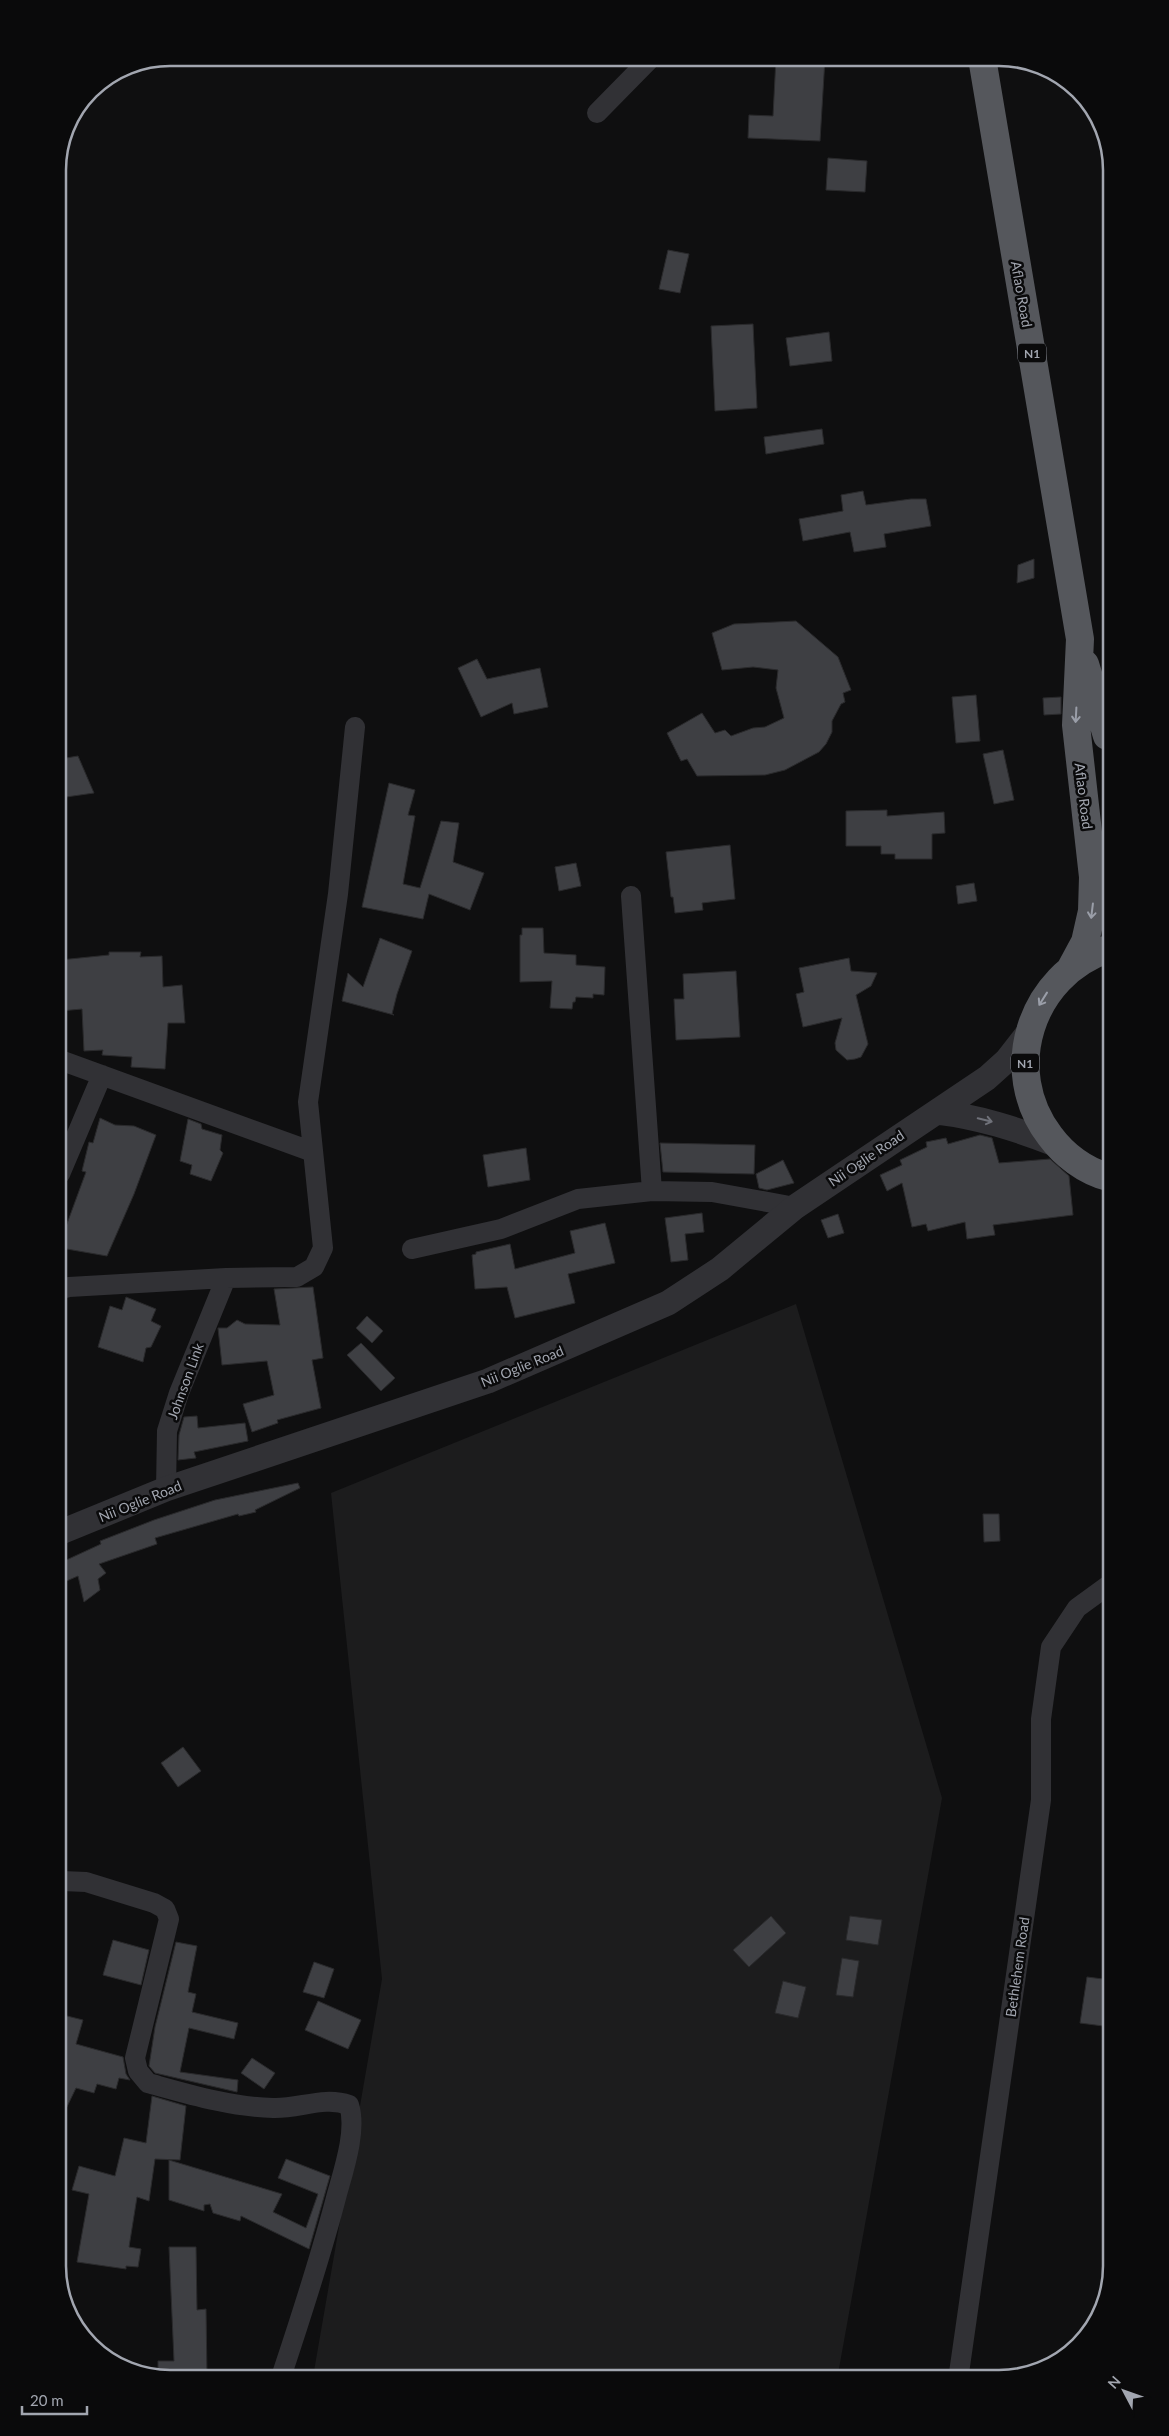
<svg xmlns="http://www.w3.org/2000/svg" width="1169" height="2436" font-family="Lato,sans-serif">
  <rect width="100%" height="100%" fill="#0f0f10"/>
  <path fill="#1c1c1d" d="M 796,1304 L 942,1798 L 838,2374 L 313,2377 L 382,1979 L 331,1493 Z"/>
  <path fill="#3e3f43" stroke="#2a2a2c" d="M 776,58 L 825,58 L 820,141 L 748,138 L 749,115 L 773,116 Z
    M 828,158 L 867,161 L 865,192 L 826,190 Z
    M 668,250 L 689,254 L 680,293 L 659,289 Z
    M 753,324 L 757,408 L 715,411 L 711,326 Z
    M 829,332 L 832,361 L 790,366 L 786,338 Z
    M 822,429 L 824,444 L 766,454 L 764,437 Z
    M 863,491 L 866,505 L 911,499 L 926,499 L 931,526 L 884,534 L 886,547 L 854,552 L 850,532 L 803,541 L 799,519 L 843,511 L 841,495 Z
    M 1034,559 L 1034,578 L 1017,583 L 1018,565 Z
    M 796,621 L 838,657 L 851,690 L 843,693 L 845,702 L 841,704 L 832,721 L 832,732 L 826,744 L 819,752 L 785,770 L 765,775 L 697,776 L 687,759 L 681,761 L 667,733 L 702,713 L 715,733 L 725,730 L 731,736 L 753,728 L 765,727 L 784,718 L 776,688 L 778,670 L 753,667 L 722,670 L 712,633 L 734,624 Z
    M 477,659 L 487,679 L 540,668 L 548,707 L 514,714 L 512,703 L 481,717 L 458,668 Z
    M 976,695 L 980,741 L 956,743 L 952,697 Z
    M 1061,697 L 1061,714 L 1044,715 L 1043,698 Z
    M 1003,750 L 1014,800 L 994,804 L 983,754 Z
    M 78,756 L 94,793 L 59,798 L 59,777 L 64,774 L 60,759 Z
    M 389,783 L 415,790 L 408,815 L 415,816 L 403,884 L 420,888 L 441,821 L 459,823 L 453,862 L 484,873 L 470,910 L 429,894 L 423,919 L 362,907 Z
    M 887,810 L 887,816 L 944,812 L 945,833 L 932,834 L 932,859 L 895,859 L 895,854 L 881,854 L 881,846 L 846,846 L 846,811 Z
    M 730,845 L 735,899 L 702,903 L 703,910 L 675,913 L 673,897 L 671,897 L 666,852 Z
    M 576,863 L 581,886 L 559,891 L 555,867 Z
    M 974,883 L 977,901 L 958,904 L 956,886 Z
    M 522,928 L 543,928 L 544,953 L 576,955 L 576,965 L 605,967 L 604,995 L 593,994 L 593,998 L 576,997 L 575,1002 L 573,1002 L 572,1009 L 550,1008 L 552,981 L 520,982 L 520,935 L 522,935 Z
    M 380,938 L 412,951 L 397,994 L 392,1014 L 394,1015 L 342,1001 L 348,973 L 363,987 Z
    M 109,952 L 141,952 L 140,957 L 162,956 L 163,987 L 182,985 L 185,1023 L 168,1023 L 165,1069 L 131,1067 L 132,1057 L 102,1055 L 103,1050 L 84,1051 L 82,1009 L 60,1011 L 60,960 L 109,955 Z
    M 849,958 L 851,971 L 877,973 L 871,986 L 856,995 L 868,1044 L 861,1057 L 855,1059 L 847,1060 L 836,1050 L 835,1043 L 842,1018 L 803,1027 L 796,994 L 804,992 L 799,968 Z
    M 736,971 L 740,1037 L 676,1040 L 674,999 L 684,999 L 683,974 Z
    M 100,1118 L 115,1125 L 134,1126 L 156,1135 L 134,1194 L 107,1256 L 61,1248 L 61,1240 L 86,1172 L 82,1171 L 89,1142 L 93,1143 Z
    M 188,1119 L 201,1124 L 202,1129 L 222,1135 L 220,1150 L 223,1153 L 211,1181 L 190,1174 L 192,1165 L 180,1161 Z
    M 980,1135 L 992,1138 L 999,1163 L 1050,1159 L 1069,1176 L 1073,1215 L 993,1225 L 995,1235 L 967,1239 L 965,1222 L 928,1231 L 926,1224 L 912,1227 L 902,1183 L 887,1191 L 880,1175 L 902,1165 L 900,1160 L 927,1147 L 926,1142 L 946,1138 L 948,1144 Z
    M 660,1143 L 755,1145 L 754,1174 L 663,1172 Z
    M 526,1148 L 530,1180 L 488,1187 L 483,1155 Z
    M 783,1160 L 794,1183 L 767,1190 L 759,1188 L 756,1174 Z
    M 702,1213 L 704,1232 L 685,1234 L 688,1260 L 671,1262 L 665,1218 Z
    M 838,1214 L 844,1233 L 828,1238 L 821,1220 Z
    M 605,1223 L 615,1263 L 568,1274 L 575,1303 L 515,1318 L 507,1287 L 475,1289 L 472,1255 L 476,1254 L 476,1252 L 510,1244 L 515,1269 L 575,1253 L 570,1231 Z
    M 313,1287 L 323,1358 L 312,1360 L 321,1408 L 277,1420 L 278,1423 L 252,1432 L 243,1404 L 274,1395 L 267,1361 L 222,1365 L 218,1328 L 227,1328 L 237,1320 L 245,1324 L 280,1325 L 274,1289 Z
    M 126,1297 L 156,1309 L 151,1321 L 161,1326 L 151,1347 L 146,1348 L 143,1362 L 98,1347 L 110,1306 L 122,1310 Z
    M 367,1316 L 383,1331 L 372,1343 L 356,1328 Z
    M 361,1343 L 395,1378 L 381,1391 L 347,1355 Z
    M 197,1416 L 198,1428 L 245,1423 L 248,1441 L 194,1452 L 196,1458 L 178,1460 L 179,1435 L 184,1417 Z
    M 298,1483 L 300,1488 L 255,1510 L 256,1512 L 239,1516 L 238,1514 L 155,1538 L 157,1544 L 99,1564 L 106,1573 L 98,1579 L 100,1590 L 84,1602 L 78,1576 L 62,1583 L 62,1562 L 101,1544 L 100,1541 L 154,1520 L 215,1500 Z
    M 983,1514 L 999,1514 L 1000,1541 L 984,1542 Z
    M 183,1747 L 201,1771 L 178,1787 L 161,1763 Z
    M 771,1916 L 786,1933 L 749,1967 L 733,1950 Z
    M 850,1916 L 882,1920 L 878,1945 L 846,1940 Z
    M 113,1940 L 149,1950 L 141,1985 L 103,1975 Z
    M 176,1942 L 197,1946 L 188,1992 L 196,1994 L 192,2012 L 238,2023 L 234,2039 L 189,2028 L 180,2072 L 238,2080 L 237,2092 L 155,2073 L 149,2066 L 155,2027 Z
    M 842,1958 L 859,1961 L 853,1997 L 836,1995 Z
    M 314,1962 L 334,1969 L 324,1998 L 303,1992 Z
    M 1087,1977 L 1111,1980 L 1111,2027 L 1080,2023 Z
    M 783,1981 L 806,1987 L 798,2018 L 775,2013 Z
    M 318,2001 L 361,2020 L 348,2049 L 305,2030 Z
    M 63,2015 L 83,2020 L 76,2044 L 123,2057 L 126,2074 L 130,2080 L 119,2078 L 116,2089 L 97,2084 L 94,2093 L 76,2088 L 63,2115 Z
    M 252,2058 L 275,2073 L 264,2089 L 241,2073 Z
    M 152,2096 L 186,2106 L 180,2160 L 155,2159 L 149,2201 L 137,2197 L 129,2247 L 141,2249 L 138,2267 L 126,2266 L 126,2269 L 77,2262 L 89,2194 L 72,2190 L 79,2166 L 115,2176 L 124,2138 L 146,2143 Z
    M 286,2159 L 330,2176 L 309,2249 L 241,2216 L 240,2221 L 213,2213 L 210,2204 L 204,2205 L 204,2211 L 169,2200 L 169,2160 L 282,2194 L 273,2212 L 306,2228 L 318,2194 L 278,2178 Z
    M 169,2247 L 196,2247 L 197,2310 L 206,2309 L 207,2378 L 158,2377 L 158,2361 L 174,2361 Z"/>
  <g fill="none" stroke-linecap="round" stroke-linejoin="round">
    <path stroke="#313135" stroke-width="20" d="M 597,113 L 651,58
      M 631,896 L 652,1191
      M 60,1060 L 313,1152
      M 60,1174 L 102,1075
      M 412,1249 L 501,1229 L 578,1199 L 652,1191 L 712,1192 L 795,1207
      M 61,1289 L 69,1287 L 226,1278 L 297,1277 L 314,1267 L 323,1248 L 308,1102 L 338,894 L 355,727
      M 166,1489 L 167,1431 L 179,1393 L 226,1278
      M 62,1881 L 86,1882 L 154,1903 L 165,1909 L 169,1919 L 135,2058 L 138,2071 L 148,2083 C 188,2094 231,2107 273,2108 C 299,2109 324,2096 349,2105 C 357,2130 344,2169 337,2194 C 321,2256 301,2317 281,2377
      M 959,2373 L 1041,1800 L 1041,1719 L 1051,1647 L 1077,1608 L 1110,1584"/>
    <path stroke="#313135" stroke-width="25" d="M 937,1112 C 979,1117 1016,1129 1055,1144
      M 61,1532 L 166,1489 L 488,1381 L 668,1303 L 720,1269 L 795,1207 L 987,1078 L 1007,1060 L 1028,1033"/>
    <path stroke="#55575c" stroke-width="28" d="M 982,58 L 1080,639 L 1076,725 L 1093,877 L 1092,911 L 1085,942 L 1071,968
      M 1085,664 L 1107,736
      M 1108,949 C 1030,975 1000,1071 1050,1136 C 1064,1155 1085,1171 1108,1177"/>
  </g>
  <defs><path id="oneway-shaft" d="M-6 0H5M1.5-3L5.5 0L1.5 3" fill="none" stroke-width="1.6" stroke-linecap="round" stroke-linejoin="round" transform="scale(1.25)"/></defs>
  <g stroke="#9a9ea8">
    <use href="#oneway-shaft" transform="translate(1076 715) rotate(93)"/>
    <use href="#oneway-shaft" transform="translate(1092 911) rotate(97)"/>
    <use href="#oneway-shaft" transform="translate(1043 999) rotate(122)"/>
  </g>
  <use stroke="#6f7179" href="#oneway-shaft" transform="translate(985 1120) rotate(14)"/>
  <g text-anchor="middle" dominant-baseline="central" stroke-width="5" stroke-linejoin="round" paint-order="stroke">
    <g fill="#0a0a0b" stroke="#74777e" stroke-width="1">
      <rect x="1018" y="343.5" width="28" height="19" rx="4"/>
      <rect x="1011" y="1053.5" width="28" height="19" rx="4"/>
    </g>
    <g font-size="12" font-weight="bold" fill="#a2a6b0">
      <text x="1032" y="353">N1</text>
      <text x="1025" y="1063">N1</text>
    </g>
    <g font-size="14" fill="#a2a6b0" stroke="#0a0a0b">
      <text transform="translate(1022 294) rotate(80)">Aflao Road</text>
      <text transform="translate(1084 796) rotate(83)">Aflao Road</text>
      <text transform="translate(866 1158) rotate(-34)">Nii Oglie Road</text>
      <text transform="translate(522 1366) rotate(-22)">Nii Oglie Road</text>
      <text transform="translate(185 1381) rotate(-70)">Johnson Link</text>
      <text transform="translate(140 1501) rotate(-22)">Nii Oglie Road</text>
      <text transform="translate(1017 1967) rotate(-82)">Bethlehem Road</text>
    </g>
  </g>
  <path d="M0 0H1169V2436H0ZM170 66H999A104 104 0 0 1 1103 170V2266A104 104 0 0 1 999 2370H170A104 104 0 0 1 66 2266V170A104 104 0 0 1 170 66Z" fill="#0a0a0b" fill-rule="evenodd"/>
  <path fill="none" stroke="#a2a6b0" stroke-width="2.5" d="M170 66H999A104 104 0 0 1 1103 170V2266A104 104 0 0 1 999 2370H170A104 104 0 0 1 66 2266V170A104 104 0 0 1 170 66Z"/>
  <g transform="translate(1124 2391) rotate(311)" stroke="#0a0a0b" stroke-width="4" paint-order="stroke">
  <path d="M0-4L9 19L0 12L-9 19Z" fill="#a2a6b0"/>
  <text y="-8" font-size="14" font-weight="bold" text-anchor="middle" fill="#a2a6b0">N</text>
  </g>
  <path d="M22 2406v8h65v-8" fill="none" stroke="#a2a6b0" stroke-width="2.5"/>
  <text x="30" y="2406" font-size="15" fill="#a2a6b0" stroke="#0a0a0b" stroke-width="4" paint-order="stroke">20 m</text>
</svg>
